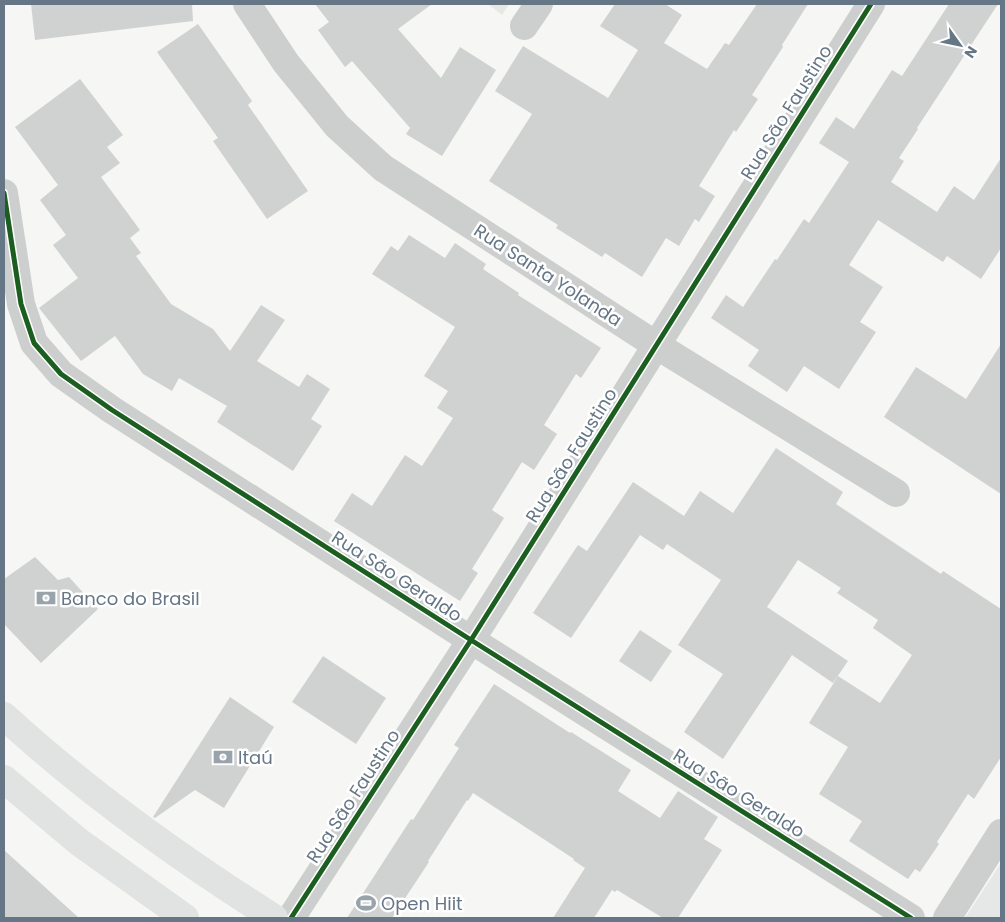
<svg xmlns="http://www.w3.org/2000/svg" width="1005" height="922" font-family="Poppins,sans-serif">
  <rect width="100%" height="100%" fill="#f6f6f4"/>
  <path fill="#e6e8e7" d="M 1001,863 L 1001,918 L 965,918 Z"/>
  <path fill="#e6e9e2" d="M 488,4 L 509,4 L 502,15 Z"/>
  <path fill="#d0d1d1" d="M 31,4 L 192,4 L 193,21 L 35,40 Z
    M 315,4 L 432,4 L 398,29 L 441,78 L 460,47 L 496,70 L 442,156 L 406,134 L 410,128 L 352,61 L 345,67 L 318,30 L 329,22 Z
    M 615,4 L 665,4 L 682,15 L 664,43 L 707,69 L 725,43 L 729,45 L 757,4 L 808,4 L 782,45 L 783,47 L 752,95 L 758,99 L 736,132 L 734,130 L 699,186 L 715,196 L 699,222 L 695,219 L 679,246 L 666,238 L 642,277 L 605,253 L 602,257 L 556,228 L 558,225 L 489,181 L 532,114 L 495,91 L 523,46 L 608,98 L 638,50 L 600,26 Z
    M 949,4 L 998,4 L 917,128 L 918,129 L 899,158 L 904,161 L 891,182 L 937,212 L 954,186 L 974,200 L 1001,158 L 1001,248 L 981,279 L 947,256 L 943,262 L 878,220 L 849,265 L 883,287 L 860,322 L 876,332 L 839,389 L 804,366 L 787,392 L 748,366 L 759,350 L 711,318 L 726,295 L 743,307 L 775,259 L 777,260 L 804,219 L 809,223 L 849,162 L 819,143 L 836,117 L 854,129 L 892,70 L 902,76 Z
    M 198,24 L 252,101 L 248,105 L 308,191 L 267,219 L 213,141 L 218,138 L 157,52 Z
    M 80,79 L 123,135 L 107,147 L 120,163 L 101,177 L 140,230 L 130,238 L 141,253 L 136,256 L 171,304 L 213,329 L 230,351 L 261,305 L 285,320 L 257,361 L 299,387 L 307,374 L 330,389 L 311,419 L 322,426 L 293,471 L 217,422 L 227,406 L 179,378 L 172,391 L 143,374 L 115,336 L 81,361 L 39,308 L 78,278 L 53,245 L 66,235 L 40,200 L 58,185 L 15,127 Z
    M 409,235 L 445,258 L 455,243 L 486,264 L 483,269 L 519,293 L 518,295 L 601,348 L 581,378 L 576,374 L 544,425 L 557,434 L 534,470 L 522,462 L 492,510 L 504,518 L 472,569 L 478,573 L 460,601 L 334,521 L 352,493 L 372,506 L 405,455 L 422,466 L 453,418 L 437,408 L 448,391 L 424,376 L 455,327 L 372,274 L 391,246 L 398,251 Z
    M 1001,344 L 1001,494 L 884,417 L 916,367 L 966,399 Z
    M 776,448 L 843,492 L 836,504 L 941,574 L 943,571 L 1001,609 L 1001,757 L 974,799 L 968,794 L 937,842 L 939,844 L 920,872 L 915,869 L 908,879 L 849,841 L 862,821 L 819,794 L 848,747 L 809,723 L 838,676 L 880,703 L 912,655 L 873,628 L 878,620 L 837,593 L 841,588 L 798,560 L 767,607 L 848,661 L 833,683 L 792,655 L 723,759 L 684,732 L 723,674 L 678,645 L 721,580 L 667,544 L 663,550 L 640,535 L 571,638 L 533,613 L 578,545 L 587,551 L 633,482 L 684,516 L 700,491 L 733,513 Z
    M 35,557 L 58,580 L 69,577 L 98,609 L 41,663 L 4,624 L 4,579 Z
    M 640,630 L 672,651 L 651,682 L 619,661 Z
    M 323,656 L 386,698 L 356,744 L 292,702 Z
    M 494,684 L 570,733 L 571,732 L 631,770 L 618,791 L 660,818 L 678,791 L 718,817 L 704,839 L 722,850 L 678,918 L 663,918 L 617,890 L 615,892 L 612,890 L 594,918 L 553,918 L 585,868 L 573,860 L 574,859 L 473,793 L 468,801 L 467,800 L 428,861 L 429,862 L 392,918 L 347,918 L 411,819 L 413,820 L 459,748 L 454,745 Z
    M 230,697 L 274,727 L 224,808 L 195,790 L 155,818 L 153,817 Z
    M 4,850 L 79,918 L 4,918 Z"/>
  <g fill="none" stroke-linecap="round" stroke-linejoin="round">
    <path stroke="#cdcfcf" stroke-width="28" d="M 247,4 L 286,63 L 337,126 L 383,168 L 656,345 L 896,493
      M 524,26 L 539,4
      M 4,193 L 21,304 L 34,343 L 61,374 L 112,410 L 471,640 L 911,918
      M 291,918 L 471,640 L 871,4
      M 947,918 L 1001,833"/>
    <path stroke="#e1e2e2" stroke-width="28" d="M 4,716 C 87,792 179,858 274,918
      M 4,779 L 79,842 L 185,918"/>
    <defs>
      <path id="cycleway" d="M 4,193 L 21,304 L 34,343 L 61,374 L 112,410 L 471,640 L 911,918
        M 291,918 L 471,640 L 871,4"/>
    </defs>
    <use href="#cycleway" stroke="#fff" stroke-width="8"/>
    <use href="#cycleway" stroke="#1b5e20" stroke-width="5"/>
  </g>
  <defs>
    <symbol id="bank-bare" viewBox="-9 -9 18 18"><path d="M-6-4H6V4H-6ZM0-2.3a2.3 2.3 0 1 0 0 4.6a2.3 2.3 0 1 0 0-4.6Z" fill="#98a3ac" stroke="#fff" stroke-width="2.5" paint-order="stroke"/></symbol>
    <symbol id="stadium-bare" viewBox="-9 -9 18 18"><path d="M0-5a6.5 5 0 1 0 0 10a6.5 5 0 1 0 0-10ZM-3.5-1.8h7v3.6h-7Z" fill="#98a3ac" stroke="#fff" stroke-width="2.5" paint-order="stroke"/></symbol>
  </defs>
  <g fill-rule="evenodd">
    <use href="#bank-bare" x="32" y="584" width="28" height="28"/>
    <use href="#bank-bare" x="209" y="743" width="28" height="28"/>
    <use href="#stadium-bare" x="352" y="889" width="28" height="28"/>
  </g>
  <g text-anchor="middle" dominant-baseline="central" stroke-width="5" stroke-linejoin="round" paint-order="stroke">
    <g font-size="18" fill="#657686" stroke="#fff">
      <text transform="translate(786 112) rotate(-58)">Rua São Faustino</text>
      <text transform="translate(548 275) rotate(33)">Rua Santa Yolanda</text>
      <text transform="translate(571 455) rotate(-58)">Rua São Faustino</text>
      <text transform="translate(397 576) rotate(33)">Rua São Geraldo</text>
      <text transform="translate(739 793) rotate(32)">Rua São Geraldo</text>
      <text transform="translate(353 796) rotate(-57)">Rua São Faustino</text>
    </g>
    <g font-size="18" fill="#657686" stroke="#fff" text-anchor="start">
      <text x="61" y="598">Banco do Brasil</text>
      <text x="238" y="757">Itaú</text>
      <text x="381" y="903">Open Hiit</text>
    </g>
  </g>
  <rect width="1005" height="922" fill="none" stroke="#657686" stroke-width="10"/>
  <g transform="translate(960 45) rotate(123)" stroke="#ffffff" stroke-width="4" paint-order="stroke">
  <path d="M0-4L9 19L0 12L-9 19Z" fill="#657686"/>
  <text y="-8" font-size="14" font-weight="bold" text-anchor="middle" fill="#657686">N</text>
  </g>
</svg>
